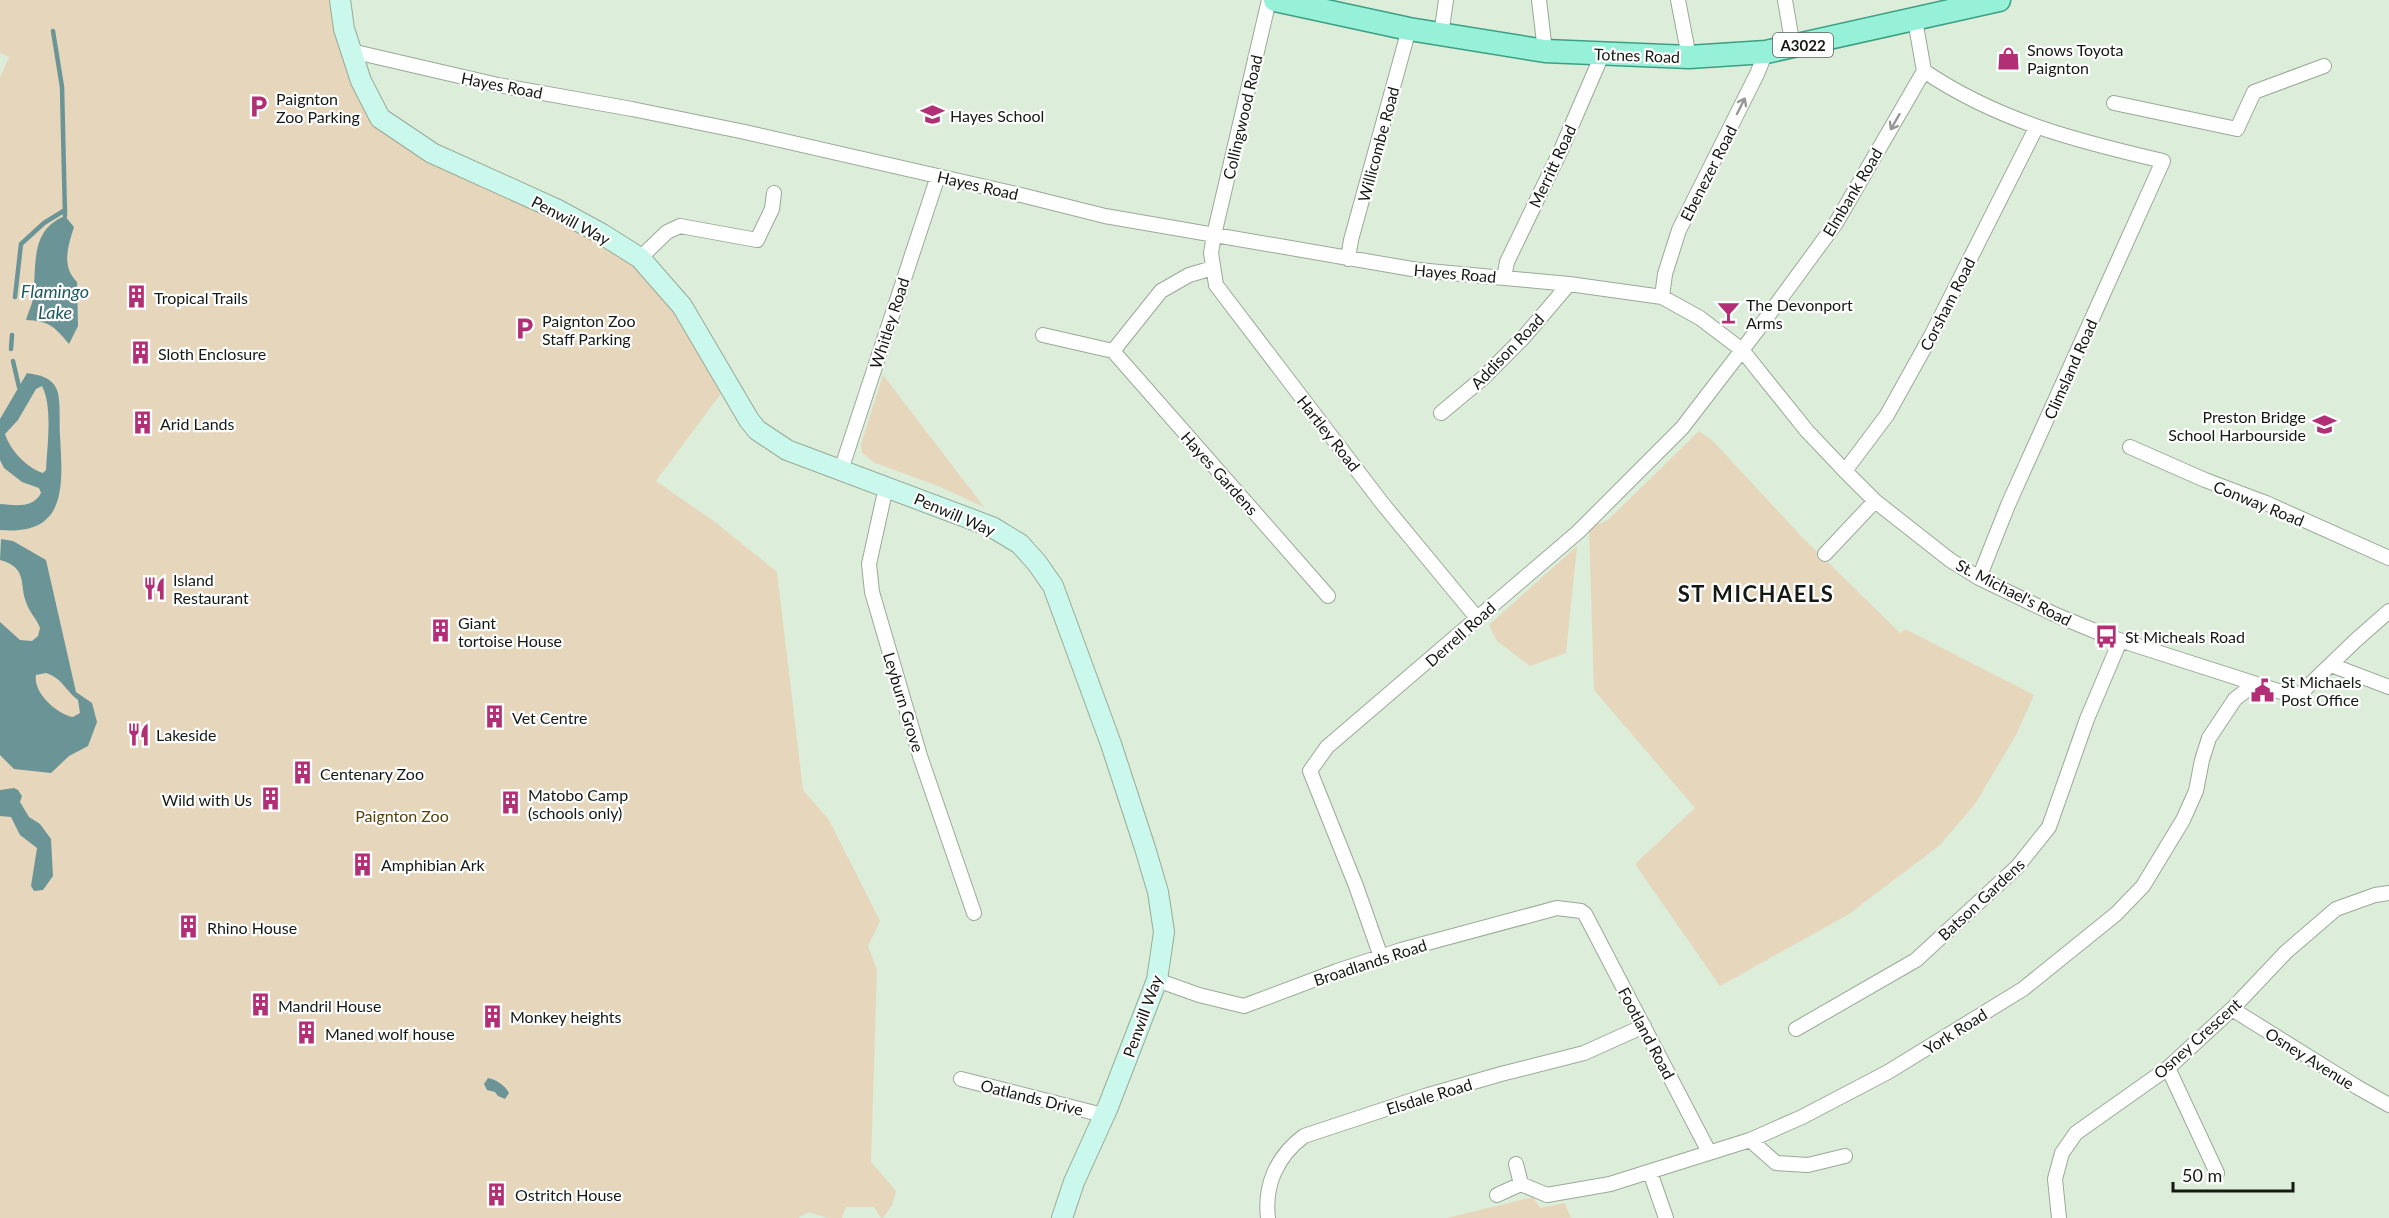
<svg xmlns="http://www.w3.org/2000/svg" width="2389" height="1218" font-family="Lato,sans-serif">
  <rect width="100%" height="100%" fill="#dcedda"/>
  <path fill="#e5d6bc" d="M 0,0 L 340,0 L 380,118 L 640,258 L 728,384 L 656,481 L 715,522 L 777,572 L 803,790 L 829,820 L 880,921 L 868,946 L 877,970 L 871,1162 L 896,1191 L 892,1205 L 883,1218 L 881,1218 L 874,1207 L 846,1207 L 842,1218 L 828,1218 L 808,1212 L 798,1218 L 0,1218 L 0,78 L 9,57 L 0,53 Z
    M 883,375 L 984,507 L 938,486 L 875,463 L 862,453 L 861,444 Z
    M 1699,431 L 1714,442 L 1800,535 L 1900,633 L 1905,629 L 2034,695 L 2016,735 L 1975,804 L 1940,845 L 1849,914 L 1720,986 L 1635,864 L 1695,808 L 1594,690 L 1589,528 L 1608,520 Z
    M 1577,546 L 1566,653 L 1530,666 L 1497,641 L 1489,625 Z
    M 1533,1197 L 1540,1208 L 1565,1203 L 1571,1218 L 1447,1218 Z"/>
  <path fill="#6b9497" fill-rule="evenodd" d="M 65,216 L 74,227 C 68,246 61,266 77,282 L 78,326 L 69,344 C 54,326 49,321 26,320 C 28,313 32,305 33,298 C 37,267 29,230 65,216 Z
    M 27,373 C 39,375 52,377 57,390 C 61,400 59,424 60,436 C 63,487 67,536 0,530 L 0,504 C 14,505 33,509 41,493 L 39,488 L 22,482 L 4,468 L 0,460 L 0,419 ZM 42,386 C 53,407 47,447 46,470 L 43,473 C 27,468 10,450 5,434 L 18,420 L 36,389 Z
    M 1,539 L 13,541 L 46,560 L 76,692 L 92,703 L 97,722 L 88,746 L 69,756 L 51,773 L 14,769 L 0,755 L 0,622 L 20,640 L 32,641 L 38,636 L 40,628 C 37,619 29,612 26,602 C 19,583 28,568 0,560 ZM 46,673 C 62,678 65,690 78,700 L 80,713 L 73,717 C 57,714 33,693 36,675 Z
    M 14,788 L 18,790 L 22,796 L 20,802 L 29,817 L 40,824 L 51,839 L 53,876 L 43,890 L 34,891 L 31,886 L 37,848 L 20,835 L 11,817 L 0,816 L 0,790 Z
    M 488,1078 C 495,1079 506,1086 509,1093 L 505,1099 L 498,1096 L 495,1092 L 487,1090 L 484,1084 Z"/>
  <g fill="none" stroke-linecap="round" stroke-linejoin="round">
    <path stroke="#6b9497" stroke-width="4.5" d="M 53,31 L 62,87 L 65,216
      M 15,297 L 21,244 L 44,223 L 65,210
      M 11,349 L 12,335
      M 13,361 L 19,387"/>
    <defs>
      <path id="street" d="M 1269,0 L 1214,235 L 1211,253 L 1216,285 L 1382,503 L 1477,618
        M 1539,0 L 1545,51
        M 1678,0 L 1689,57
        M 1785,0 L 1793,47
        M 1441,35 L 1446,0
        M 351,51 L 498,85 L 632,109 L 745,132 L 1025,196 L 1105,216 L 1418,270 L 1569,284 L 1662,297 L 1700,318 L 1742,350 L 1807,431 L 1845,471 L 1875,501 L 1950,560 L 1979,578 L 2056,615 L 2107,636 L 2294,696 L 2300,694 L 2355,641 L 2389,611
        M 1924,71 C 1998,121 2077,141 2163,161 L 2008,505 L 1979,578
        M 2114,103 L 2237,129 L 2254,92 L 2324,66
        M 640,258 L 667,232 L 680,226 L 757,240 L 772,209 L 774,193
        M 1348,259 L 1351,240 L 1409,29
        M 1504,278 L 1507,262 L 1561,150 L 1602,55
        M 1662,297 L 1665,274 L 1679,230 L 1757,74 L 1766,52
        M 1043,335 L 1113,351 L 1328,596
        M 1113,351 L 1161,291 L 1189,275 L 1213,268
        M 1441,413 L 1483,378 L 1523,338 L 1569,284
        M 2130,447 L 2205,480 L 2266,503 L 2389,558
        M 841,470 L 938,176
        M 1845,471 L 1887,415 L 1931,336 L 2036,128
        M 886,487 L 869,564 L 872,592 L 920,756 L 974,913
        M 1825,554 L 1875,501
        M 2331,665 L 2389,687
        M 1381,957 L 1356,886 L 1310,771 L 1327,747 L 1578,532 L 1682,428 L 1759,328 L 1836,223 L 1924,71 L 1915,20
        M 1157,980 L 1199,995 L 1244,1006 L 1337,971 L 1401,950 L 1557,908 L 1581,911 L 1585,914 L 1709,1152
        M 2232,1009 L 2357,1087 L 2389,1105
        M 1796,1029 L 1916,960 L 2017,867 L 2049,827 L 2087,719 L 2120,641
        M 2168,1068 L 2217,1173
        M 961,1079 L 1103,1115
        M 1750,1140 L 1776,1163 L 1808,1165 L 1845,1156
        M 1516,1164 L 1521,1184
        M 1650,1172 L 1666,1218
        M 1497,1195 L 1521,1184 L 1547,1195 L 1610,1184 L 1750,1140 L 1802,1117 L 1888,1072 L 2023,989 L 2116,914 L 2143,886 L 2183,820 L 2196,791 L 2202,760 L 2209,738 L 2235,699 L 2253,685
        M 1268,1218 C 1264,1185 1277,1156 1304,1136 L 1425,1096 L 1501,1074 L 1584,1053 L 1644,1026
        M 2059,1218 L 2055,1179 L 2062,1153 L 2076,1133 L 2168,1068 L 2232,1009 L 2286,952 L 2336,909 L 2375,895 L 2389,893"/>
      <path id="secondary" d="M 340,0 L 344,29 L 361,81 L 380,118 L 432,153 L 556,209 L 602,234 L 640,258 L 682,306 L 749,420 L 757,430 L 787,450 L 992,527 L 1020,544 L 1037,563 L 1053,586 L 1111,744 L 1145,848 L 1158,892 L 1164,932 L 1157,980 L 1108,1107 L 1074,1182 L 1062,1218"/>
      <path id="primary" d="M 1275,0 L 1409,29 L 1545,51 L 1689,57 L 1766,52 L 1999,0"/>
    </defs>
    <use href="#street" stroke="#99aa97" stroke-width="16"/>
    <use href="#secondary" stroke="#99aa97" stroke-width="22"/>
    <use href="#primary" stroke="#3c9f83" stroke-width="25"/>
    <use href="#street" stroke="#fff" stroke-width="14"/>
    <use href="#secondary" stroke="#cbf8ec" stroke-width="20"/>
    <use href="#primary" stroke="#97f1d9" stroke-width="22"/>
  </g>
  <defs><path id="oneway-shaft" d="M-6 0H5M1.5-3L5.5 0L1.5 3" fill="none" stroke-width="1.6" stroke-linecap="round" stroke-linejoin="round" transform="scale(1.5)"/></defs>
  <g stroke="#959895">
    <use href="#oneway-shaft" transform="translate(1741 106) rotate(-63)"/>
    <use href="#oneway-shaft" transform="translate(1895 122) rotate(120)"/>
  </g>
  <defs>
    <symbol id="shop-bare" viewBox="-9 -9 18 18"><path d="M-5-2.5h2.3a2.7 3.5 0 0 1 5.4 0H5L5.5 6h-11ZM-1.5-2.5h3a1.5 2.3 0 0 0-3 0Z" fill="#b32f75" stroke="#fff" stroke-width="2.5" paint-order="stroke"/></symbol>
    <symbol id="parking-bare" viewBox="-9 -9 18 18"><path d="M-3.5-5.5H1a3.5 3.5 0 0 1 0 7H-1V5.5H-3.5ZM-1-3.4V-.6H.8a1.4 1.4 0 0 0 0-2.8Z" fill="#b32f75" stroke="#fff" stroke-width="2.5" paint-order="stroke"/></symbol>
    <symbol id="school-bare" viewBox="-9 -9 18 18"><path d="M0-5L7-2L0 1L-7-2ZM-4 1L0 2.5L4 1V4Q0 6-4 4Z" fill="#b32f75" stroke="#fff" stroke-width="2.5" paint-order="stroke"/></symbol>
    <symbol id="building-bare" viewBox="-9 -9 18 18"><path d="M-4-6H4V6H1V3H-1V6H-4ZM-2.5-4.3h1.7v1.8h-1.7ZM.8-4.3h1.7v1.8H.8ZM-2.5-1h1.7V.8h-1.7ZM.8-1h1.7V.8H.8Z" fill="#b32f75" stroke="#fff" stroke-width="2.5" paint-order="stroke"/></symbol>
    <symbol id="bar-bare" viewBox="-9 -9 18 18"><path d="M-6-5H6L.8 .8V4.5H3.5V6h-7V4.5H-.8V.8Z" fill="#b32f75" stroke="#fff" stroke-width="2.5" paint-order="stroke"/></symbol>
    <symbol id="restaurant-bare" viewBox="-9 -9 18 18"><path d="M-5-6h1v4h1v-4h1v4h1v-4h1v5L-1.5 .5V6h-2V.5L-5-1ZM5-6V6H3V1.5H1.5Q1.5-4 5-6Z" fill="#b32f75" stroke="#fff" stroke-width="2.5" paint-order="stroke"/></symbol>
    <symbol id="bus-bare" viewBox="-9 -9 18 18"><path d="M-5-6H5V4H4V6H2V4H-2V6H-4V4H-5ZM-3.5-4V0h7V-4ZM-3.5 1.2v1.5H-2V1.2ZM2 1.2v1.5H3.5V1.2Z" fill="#b32f75" stroke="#fff" stroke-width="2.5" paint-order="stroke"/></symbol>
    <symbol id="civic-bare" viewBox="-9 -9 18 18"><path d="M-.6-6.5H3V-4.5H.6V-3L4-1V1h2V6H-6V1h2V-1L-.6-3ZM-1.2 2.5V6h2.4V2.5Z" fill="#b32f75" stroke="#fff" stroke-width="2.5" paint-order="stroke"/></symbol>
  </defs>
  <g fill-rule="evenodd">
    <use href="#shop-bare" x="1992" y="42" width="33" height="33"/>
    <use href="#parking-bare" x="242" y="90" width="33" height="33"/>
    <use href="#school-bare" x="916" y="98" width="33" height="33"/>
    <use href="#building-bare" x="120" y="280" width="33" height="33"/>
    <use href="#bar-bare" x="1712" y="296" width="33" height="33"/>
    <use href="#parking-bare" x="508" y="312" width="33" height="33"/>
    <use href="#building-bare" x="124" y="336" width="33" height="33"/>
    <use href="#building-bare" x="126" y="406" width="33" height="33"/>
    <use href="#school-bare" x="2308" y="408" width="33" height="33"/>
    <use href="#restaurant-bare" x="138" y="572" width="33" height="33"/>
    <use href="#building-bare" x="424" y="614" width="33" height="33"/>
    <use href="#bus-bare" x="2090" y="620" width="33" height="33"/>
    <use href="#civic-bare" x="2246" y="674" width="33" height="33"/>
    <use href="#building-bare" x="478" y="700" width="33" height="33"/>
    <use href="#restaurant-bare" x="122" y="718" width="33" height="33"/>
    <use href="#building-bare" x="286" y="756" width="33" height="33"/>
    <use href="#building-bare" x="254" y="782" width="33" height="33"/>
    <use href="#building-bare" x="494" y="786" width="33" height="33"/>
    <use href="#building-bare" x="346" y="848" width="33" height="33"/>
    <use href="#building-bare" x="172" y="910" width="33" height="33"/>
    <use href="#building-bare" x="244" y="988" width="33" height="33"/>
    <use href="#building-bare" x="476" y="1000" width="33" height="33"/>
    <use href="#building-bare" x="290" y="1016" width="33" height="33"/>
    <use href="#building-bare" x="480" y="1178" width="33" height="33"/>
  </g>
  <g text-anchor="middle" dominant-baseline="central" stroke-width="4.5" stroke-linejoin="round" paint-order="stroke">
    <rect fill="#fff" stroke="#5a5f5a" stroke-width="1.5" x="1773" y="33" width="60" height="24" rx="4.5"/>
    <g font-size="15" font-weight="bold" fill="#141a13">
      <text x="1803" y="45">A3022</text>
    </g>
    <g font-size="16" fill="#141a13" stroke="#fff" text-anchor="start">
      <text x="2027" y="49">Snows Toyota<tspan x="2027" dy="18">Paignton</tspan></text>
      <text x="276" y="98">Paignton<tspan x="276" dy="18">Zoo Parking</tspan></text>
      <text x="950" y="115">Hayes School</text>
      <text x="154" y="297">Tropical Trails</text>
      <text x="1746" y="304">The Devonport<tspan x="1746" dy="18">Arms</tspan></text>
      <text x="542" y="320">Paignton Zoo<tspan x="542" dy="18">Staff Parking</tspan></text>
      <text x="158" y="353">Sloth Enclosure</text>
      <text x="2306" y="416" text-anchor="end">Preston Bridge<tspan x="2306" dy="18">School Harbourside</tspan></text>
      <text x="160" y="423">Arid Lands</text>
      <text x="173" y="579">Island<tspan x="173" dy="18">Restaurant</tspan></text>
      <text x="458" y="622">Giant<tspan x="458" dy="18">tortoise House</tspan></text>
      <text x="2125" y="636">St Micheals Road</text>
      <text x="2281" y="681">St Michaels<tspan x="2281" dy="18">Post Office</tspan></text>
      <text x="512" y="717">Vet Centre</text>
      <text x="156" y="734">Lakeside</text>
      <text x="320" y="773">Centenary Zoo</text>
      <text x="528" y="794">Matobo Camp<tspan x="528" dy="18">(schools only)</tspan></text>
      <text x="252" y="799" text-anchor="end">Wild with Us</text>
      <text x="381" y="864">Amphibian Ark</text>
      <text x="207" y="927">Rhino House</text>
      <text x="278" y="1005">Mandril House</text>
      <text x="510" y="1016">Monkey heights</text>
      <text x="325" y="1033">Maned wolf house</text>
      <text x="515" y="1194">Ostritch House</text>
    </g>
    <g font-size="16" fill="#141a13" stroke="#fff">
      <text transform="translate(1637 55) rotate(2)">Totnes Road</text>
      <text transform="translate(502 85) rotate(11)">Hayes Road</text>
      <text transform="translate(1242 117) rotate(-77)">Collingwood Road</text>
      <text transform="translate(1378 144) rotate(-75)">Willicombe Road</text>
      <text transform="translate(1552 166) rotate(-65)">Merritt Road</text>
      <text transform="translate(1708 173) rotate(-63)">Ebenezer Road</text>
      <text transform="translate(978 185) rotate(13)">Hayes Road</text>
      <text transform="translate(1852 192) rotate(-59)">Elmbank Road</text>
      <text transform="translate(571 220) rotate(28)">Penwill Way</text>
      <text transform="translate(1455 273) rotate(5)">Hayes Road</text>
      <text transform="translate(1947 304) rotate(-63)">Corsham Road</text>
      <text transform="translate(889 323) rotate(-72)">Whitley Road</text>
      <text transform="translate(1507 351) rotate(-46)">Addison Road</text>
      <text transform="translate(2070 369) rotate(-66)">Climsland Road</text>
      <text transform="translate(1329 433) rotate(52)">Hartley Road</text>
      <text transform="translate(1220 473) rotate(48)">Hayes Gardens</text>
      <text transform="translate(2259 503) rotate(22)">Conway Road</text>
      <text transform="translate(955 514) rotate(23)">Penwill Way</text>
      <text transform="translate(2014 592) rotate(27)">St. Michael's Road</text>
      <text transform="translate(1460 634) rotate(-42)">Derrell Road</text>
      <text transform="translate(904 702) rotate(73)">Leyburn Grove</text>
      <text transform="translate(1981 899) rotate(-43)">Batson Gardens</text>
      <text transform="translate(1370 962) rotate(-18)">Broadlands Road</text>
      <text transform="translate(1142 1016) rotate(-70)">Penwill Way</text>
      <text transform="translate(1955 1031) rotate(-32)">York Road</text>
      <text transform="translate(1647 1033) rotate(62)">Footland Road</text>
      <text transform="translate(2197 1038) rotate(-42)">Osney Crescent</text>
      <text transform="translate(2310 1058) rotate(32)">Osney Avenue</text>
      <text transform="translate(1429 1096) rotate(-17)">Elsdale Road</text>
      <text transform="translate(1032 1097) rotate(14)">Oatlands Drive</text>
    </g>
    <g font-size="16" fill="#58400a" stroke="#fff">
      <text x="402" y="815">Paignton Zoo</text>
    </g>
    <g font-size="18" font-style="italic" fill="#1e595d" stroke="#fff">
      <text x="55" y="291">Flamingo<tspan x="55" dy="21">Lake</tspan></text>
    </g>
    <g font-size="22" font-weight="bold" letter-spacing="1.5" fill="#141a13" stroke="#fff">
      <text x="1756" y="593">ST MICHAELS</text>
    </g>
  </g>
  <path d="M2173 1182v9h120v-9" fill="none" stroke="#141a13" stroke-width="3"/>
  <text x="2182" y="1182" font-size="18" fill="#141a13" stroke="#ffffff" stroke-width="4.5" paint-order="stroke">50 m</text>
</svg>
